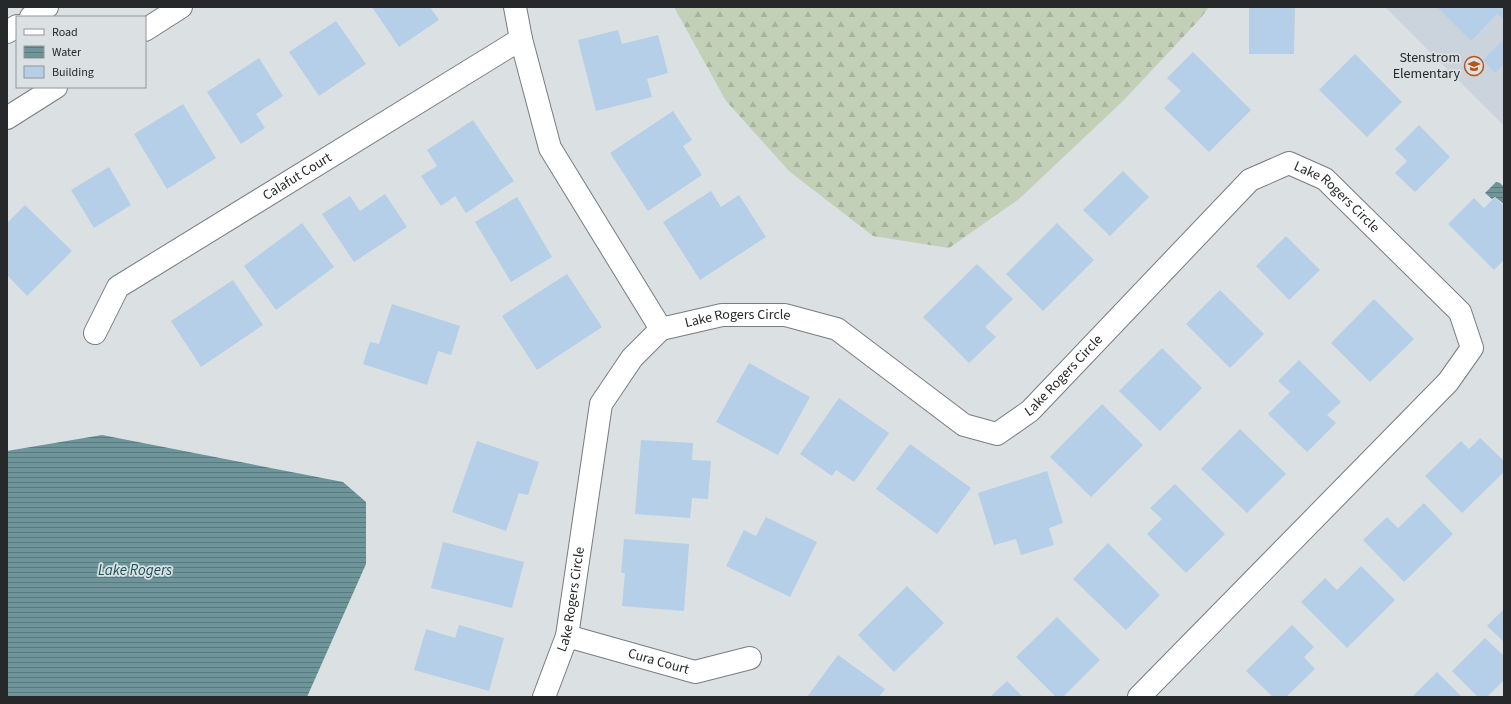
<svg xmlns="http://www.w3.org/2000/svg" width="1511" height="704" font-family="'Source Sans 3',sans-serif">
  <defs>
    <pattern id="forest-firs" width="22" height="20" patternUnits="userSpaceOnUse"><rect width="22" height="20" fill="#c3d0b8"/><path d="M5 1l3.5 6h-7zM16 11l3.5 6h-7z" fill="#a7b39e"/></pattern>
    <pattern id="water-rules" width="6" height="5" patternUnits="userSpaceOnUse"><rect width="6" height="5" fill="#6d959a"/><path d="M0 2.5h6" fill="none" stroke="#597a7e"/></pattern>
  </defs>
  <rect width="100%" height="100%" fill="#dbe0e3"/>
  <path fill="#cbd4dd" d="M 1385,7 L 1504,7 L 1504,126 Z"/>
  <path fill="url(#forest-firs)" d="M 674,7 L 1209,7 L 1199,20 L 1123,101 L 1019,199 L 949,248 L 873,236 L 789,171 L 726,101 Z"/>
  <path fill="url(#water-rules)" d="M 1496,182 L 1500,183 L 1504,187 L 1504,204 L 1495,197 L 1492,199 L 1485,193 Z
    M 102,435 L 343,482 L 366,502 L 366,564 L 307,697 L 7,697 L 7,451 Z"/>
  <path fill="#b4cfe7" d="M 372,7 L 430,7 L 439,20 L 399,47 Z
    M 1249,7 L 1295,7 L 1294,54 L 1249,54 Z
    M 1437,7 L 1504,7 L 1504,19 L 1503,19 L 1497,14 L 1471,41 Z
    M 336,21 L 366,64 L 319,96 L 289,52 Z
    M 618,30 L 622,44 L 658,35 L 668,73 L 647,79 L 652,97 L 596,111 L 578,40 Z
    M 1504,39 L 1504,66 L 1503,65 L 1495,73 L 1483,60 Z
    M 1193,52 L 1251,110 L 1209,152 L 1164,108 L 1181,91 L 1167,78 Z
    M 1355,54 L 1402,102 L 1367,137 L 1319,90 Z
    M 259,58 L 283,96 L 256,114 L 265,128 L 241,144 L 207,92 Z
    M 183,104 L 216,158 L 167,189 L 134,134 Z
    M 673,111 L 692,140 L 683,146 L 702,175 L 648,211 L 610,153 Z
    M 473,120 L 514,181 L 466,213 L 455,196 L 441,206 L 421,176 L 437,166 L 427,150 Z
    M 1419,125 L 1450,157 L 1415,192 L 1395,173 L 1407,161 L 1395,149 Z
    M 109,167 L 131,205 L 94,228 L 71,190 Z
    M 1123,171 L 1149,197 L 1110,236 L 1083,210 Z
    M 711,191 L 721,207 L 739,195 L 766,237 L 700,280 L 663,222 Z
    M 385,194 L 407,227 L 354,262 L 322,214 L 350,196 L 360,211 Z
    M 517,197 L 552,257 L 511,282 L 475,222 Z
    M 1495,197 L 1504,206 L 1504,260 L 1494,270 L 1448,224 L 1474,198 L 1484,208 Z
    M 25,205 L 72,251 L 27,296 L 7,275 L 7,223 Z
    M 302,223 L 334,267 L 276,310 L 244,266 Z
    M 1057,223 L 1094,260 L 1043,311 L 1006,274 Z
    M 1286,236 L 1320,270 L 1289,300 L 1256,266 Z
    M 977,264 L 1013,299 L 985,327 L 996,337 L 969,363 L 923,317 Z
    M 567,274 L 602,327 L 537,370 L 502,316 Z
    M 233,280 L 263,325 L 201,367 L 171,321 Z
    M 1220,290 L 1264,334 L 1230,368 L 1186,324 Z
    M 1374,299 L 1414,339 L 1370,382 L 1331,343 Z
    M 392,304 L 460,326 L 451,355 L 438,351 L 427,385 L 363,364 L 370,342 L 379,344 Z
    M 1162,348 L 1202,388 L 1160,431 L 1119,391 Z
    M 1299,360 L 1341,402 L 1327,415 L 1336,423 L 1307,452 L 1268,414 L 1290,392 L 1278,381 Z
    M 749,363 L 810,397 L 778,455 L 716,422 Z
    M 839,398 L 889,433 L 854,482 L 836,470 L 832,476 L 800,454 Z
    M 1102,404 L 1143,445 L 1091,497 L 1050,457 Z
    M 1240,429 L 1286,474 L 1247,513 L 1201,469 Z
    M 1480,438 L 1504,461 L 1504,472 L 1462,513 L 1425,476 L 1461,441 L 1469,449 Z
    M 641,440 L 693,443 L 692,460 L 711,461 L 708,499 L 692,498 L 690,518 L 635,514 Z
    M 477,441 L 539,462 L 528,495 L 519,493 L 506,531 L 452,512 Z
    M 910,444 L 971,488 L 937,534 L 876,489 Z
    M 1047,471 L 1063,523 L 1049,528 L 1054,545 L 1021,555 L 1016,539 L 994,545 L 978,493 Z
    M 1175,484 L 1225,534 L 1186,573 L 1147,534 L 1162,519 L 1150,508 Z
    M 1424,503 L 1453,534 L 1404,582 L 1363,540 L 1387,517 L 1398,528 Z
    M 766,517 L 817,542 L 790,597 L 726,566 L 744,530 L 756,536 Z
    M 624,539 L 689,544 L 684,611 L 622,606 L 625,573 L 621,573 Z
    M 443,542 L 524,562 L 512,608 L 431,588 Z
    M 1108,543 L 1160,595 L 1126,630 L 1073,579 Z
    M 1361,566 L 1395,600 L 1347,648 L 1301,602 L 1325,578 L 1337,590 Z
    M 907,586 L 944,623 L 894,672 L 858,635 Z
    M 1504,609 L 1504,642 L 1487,626 Z
    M 1057,617 L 1100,660 L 1063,697 L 1056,697 L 1016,657 Z
    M 459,625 L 504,638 L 489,691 L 414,670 L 426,629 L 455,638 Z
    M 1292,625 L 1314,647 L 1304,657 L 1315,669 L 1286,697 L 1273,697 L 1246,671 Z
    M 1485,638 L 1504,656 L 1504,680 L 1487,697 L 1478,697 L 1452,671 Z
    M 838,655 L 885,689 L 879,697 L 807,697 Z
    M 1437,672 L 1462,697 L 1412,697 Z
    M 1007,681 L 1023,697 L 990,697 Z"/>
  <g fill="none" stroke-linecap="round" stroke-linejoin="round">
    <defs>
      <g id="minor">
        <path d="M 515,7 L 521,39 L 550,148 L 661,329"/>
        <path d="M 31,17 L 47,7"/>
        <path d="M 145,30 L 181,7"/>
        <path d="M 7,32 L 17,26"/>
        <path d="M 7,118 L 56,87"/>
        <path id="s1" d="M 95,333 L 118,287 L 521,39"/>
        <path id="s2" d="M 567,636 L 695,672 L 750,658"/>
        <path id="s3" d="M 544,697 L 567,636 L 601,404 L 632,358 L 661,329 L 722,315 L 785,315 L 837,329 L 964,425 L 997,434 L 1030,411 L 1250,180 L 1289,163 L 1325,179 L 1460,312 L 1472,348 L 1448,382 L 1139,697"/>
      </g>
    </defs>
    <use href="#minor" stroke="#797c80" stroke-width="24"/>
    <use href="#minor" stroke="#fff" stroke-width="22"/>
  </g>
  <defs>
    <symbol id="school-ring" viewBox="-11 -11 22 22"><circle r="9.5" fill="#dbe0e3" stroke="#b7541a" stroke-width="1.5"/><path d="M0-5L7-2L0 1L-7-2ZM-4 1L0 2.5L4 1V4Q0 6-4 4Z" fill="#b7541a"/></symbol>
  </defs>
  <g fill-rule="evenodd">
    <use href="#school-ring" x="1463" y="55" width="22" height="22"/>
  </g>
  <g text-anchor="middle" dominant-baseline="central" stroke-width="3.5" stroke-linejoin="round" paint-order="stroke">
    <g font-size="14" fill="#262829" stroke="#dbe0e3" text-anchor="end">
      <text x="1460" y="58">Stenstrom<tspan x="1460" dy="16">Elementary</tspan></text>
    </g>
    <g font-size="14" fill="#262829" stroke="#dbe0e3">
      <text stroke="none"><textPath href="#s1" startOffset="262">Calafut Court</textPath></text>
      <text stroke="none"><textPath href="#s3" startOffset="1230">Lake Rogers Circle</textPath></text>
      <text stroke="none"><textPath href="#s3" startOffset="474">Lake Rogers Circle</textPath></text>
      <text stroke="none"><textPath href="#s3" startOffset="858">Lake Rogers Circle</textPath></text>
      <text stroke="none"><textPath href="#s3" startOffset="102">Lake Rogers Circle</textPath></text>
      <text stroke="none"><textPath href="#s2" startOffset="95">Cura Court</textPath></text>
    </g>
    <g font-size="15" font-style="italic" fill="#165157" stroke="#dbe0e3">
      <text x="135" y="570">Lake Rogers</text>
    </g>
  </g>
  <rect width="1511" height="704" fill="none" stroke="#262829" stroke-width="16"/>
  <rect x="16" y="16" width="130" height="72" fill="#dbe0e3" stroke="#939699"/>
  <rect x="24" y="29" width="20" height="6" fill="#ffffff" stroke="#939699"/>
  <text x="52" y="36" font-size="12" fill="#262829">Road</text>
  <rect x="24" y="46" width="20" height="12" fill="url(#water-rules)" stroke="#939699"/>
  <text x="52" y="56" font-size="12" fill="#262829">Water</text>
  <rect x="24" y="66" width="20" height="12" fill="#b4cfe7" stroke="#939699"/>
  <text x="52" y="76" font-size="12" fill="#262829">Building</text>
</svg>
